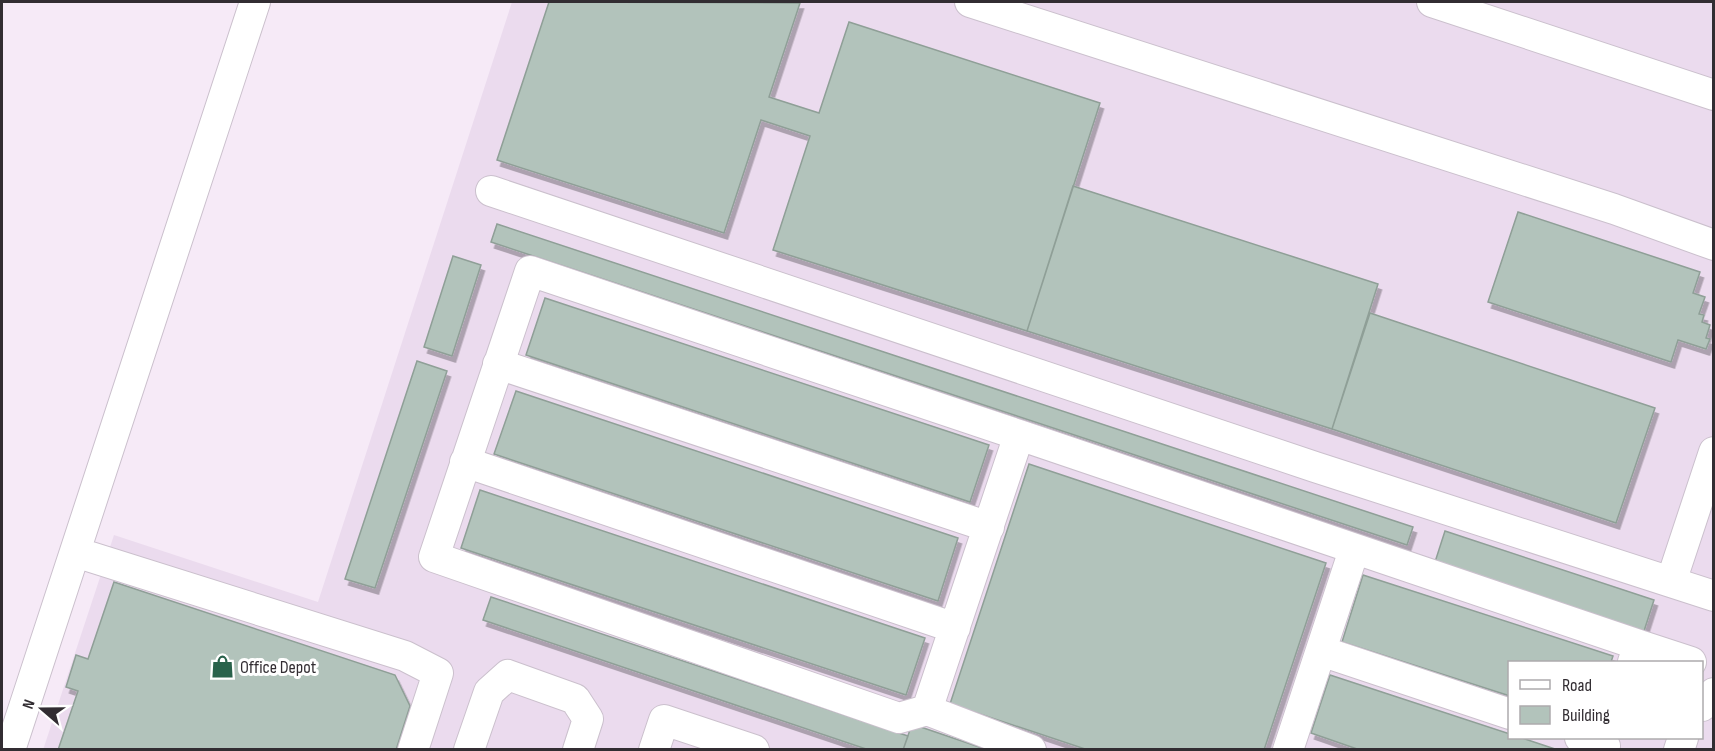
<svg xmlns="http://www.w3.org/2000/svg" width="1715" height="751" font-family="'Sofia Sans Condensed',sans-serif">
  <defs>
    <filter id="shadow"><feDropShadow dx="3.5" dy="6" stdDeviation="0" flood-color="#0004"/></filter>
  </defs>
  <rect width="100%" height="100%" fill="#f6eaf7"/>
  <path fill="#ebdbee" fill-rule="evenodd" d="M 512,2 L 1713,2 L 1713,749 L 43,750 L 114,535 L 318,602 ZM 1510,662 L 1702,662 L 1702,738 L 1510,738 Z"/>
  <path fill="#b2c3bb" stroke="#8f9f97" stroke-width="1.5" filter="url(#shadow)" d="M 549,2 L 800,3 L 769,97 L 819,113 L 849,22 L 1100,103 L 1027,331 L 773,250 L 810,136 L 761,120 L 724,233 L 497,160 Z
    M 1073,186 L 1378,284 L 1332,429 L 1027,331 Z
    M 1518,212 L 1700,272 L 1693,293 L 1705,297 L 1699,314 L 1704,315 L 1702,322 L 1710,325 L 1706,338 L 1710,339 L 1706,349 L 1678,340 L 1671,362 L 1488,302 Z
    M 497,224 L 1413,527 L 1407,545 L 491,242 Z
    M 453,256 L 481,265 L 452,356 L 424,347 Z
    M 545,298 L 989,445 L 970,502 L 526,355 Z
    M 1370,313 L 1655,408 L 1616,523 L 1332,429 Z
    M 417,361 L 447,371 L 375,588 L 345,579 Z
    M 516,391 L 958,538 L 938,601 L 494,454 Z
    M 1029,464 L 1326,563 L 1264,750 L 1088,750 L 950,704 Z
    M 480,490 L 925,638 L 906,695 L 461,548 Z
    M 1445,531 L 1654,600 L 1644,631 L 1435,562 Z
    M 1363,575 L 1613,656 L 1611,662 L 1510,662 L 1510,696 L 1342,642 Z
    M 114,582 L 395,675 L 410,706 L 396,750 L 58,750 L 78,691 L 66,687 L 76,655 L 88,659 Z
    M 491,597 L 908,736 L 903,750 L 869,750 L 483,620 Z
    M 1330,675 L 1510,734 L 1510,738 L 1522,738 L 1558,750 L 1360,750 L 1311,733 Z
    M 912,724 L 988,750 L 903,750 Z"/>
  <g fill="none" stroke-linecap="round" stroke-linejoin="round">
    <defs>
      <path id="minor" d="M 970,2 L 1614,209 L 1714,245
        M 1432,2 L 1714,95
        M 491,191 L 1315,467 L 1714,596
        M 498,364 L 989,527
        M 465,462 L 955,628
        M 75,552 L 405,656 L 438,673 L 413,750
        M 1671,582 L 1714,452
        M 1321,651 L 1510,714
        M 1633,662 L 1639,645 L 1691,662
        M 1702,706 L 1714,693
        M 927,710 L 1019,435
        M 1580,738 L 1605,746
        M 10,750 L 255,2
        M 469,750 L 489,692 L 508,675 L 575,699 L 588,719 L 578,750
        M 654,750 L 664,720 L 754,750
        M 1031,750 L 927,710 L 899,718 L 434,557 L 530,271 L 1019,435 L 1639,645
        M 1288,750 L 1354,550
        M 1679,750 L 1683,738"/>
    </defs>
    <use href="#minor" stroke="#cbc0cd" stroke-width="32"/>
    <use href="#minor" stroke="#fff" stroke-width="30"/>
  </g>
  <defs>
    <symbol id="shop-bare" viewBox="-9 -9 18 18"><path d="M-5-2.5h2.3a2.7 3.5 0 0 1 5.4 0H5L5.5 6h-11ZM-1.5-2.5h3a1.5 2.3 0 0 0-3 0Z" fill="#29624b" stroke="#fff" stroke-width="2.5" paint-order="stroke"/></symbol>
  </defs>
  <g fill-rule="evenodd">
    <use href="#shop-bare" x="206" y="650" width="33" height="33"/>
  </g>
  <g text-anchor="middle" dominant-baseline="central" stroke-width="6" stroke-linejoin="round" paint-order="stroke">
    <g font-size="18" fill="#322d32" stroke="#fff" text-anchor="start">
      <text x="240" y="667">Office Depot</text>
    </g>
  </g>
  <rect width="1715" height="751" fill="none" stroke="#322d32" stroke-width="6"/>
  <rect x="1508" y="661" width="195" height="78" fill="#ffffff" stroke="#adabad" stroke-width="1.5"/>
  <rect x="1520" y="680" width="30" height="9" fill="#ffffff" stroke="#adabad" stroke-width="1.5"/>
  <text x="1562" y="691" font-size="18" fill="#322d32">Road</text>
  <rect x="1520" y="706" width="30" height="18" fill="#b2c3bb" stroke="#adabad" stroke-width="1.5"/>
  <text x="1562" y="721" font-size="18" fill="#322d32">Building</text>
  <g transform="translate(42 709) rotate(290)" stroke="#ffffff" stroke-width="4.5" paint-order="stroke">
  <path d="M0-4.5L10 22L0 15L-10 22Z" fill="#322d32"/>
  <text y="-9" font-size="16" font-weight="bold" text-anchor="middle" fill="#322d32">N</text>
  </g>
</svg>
